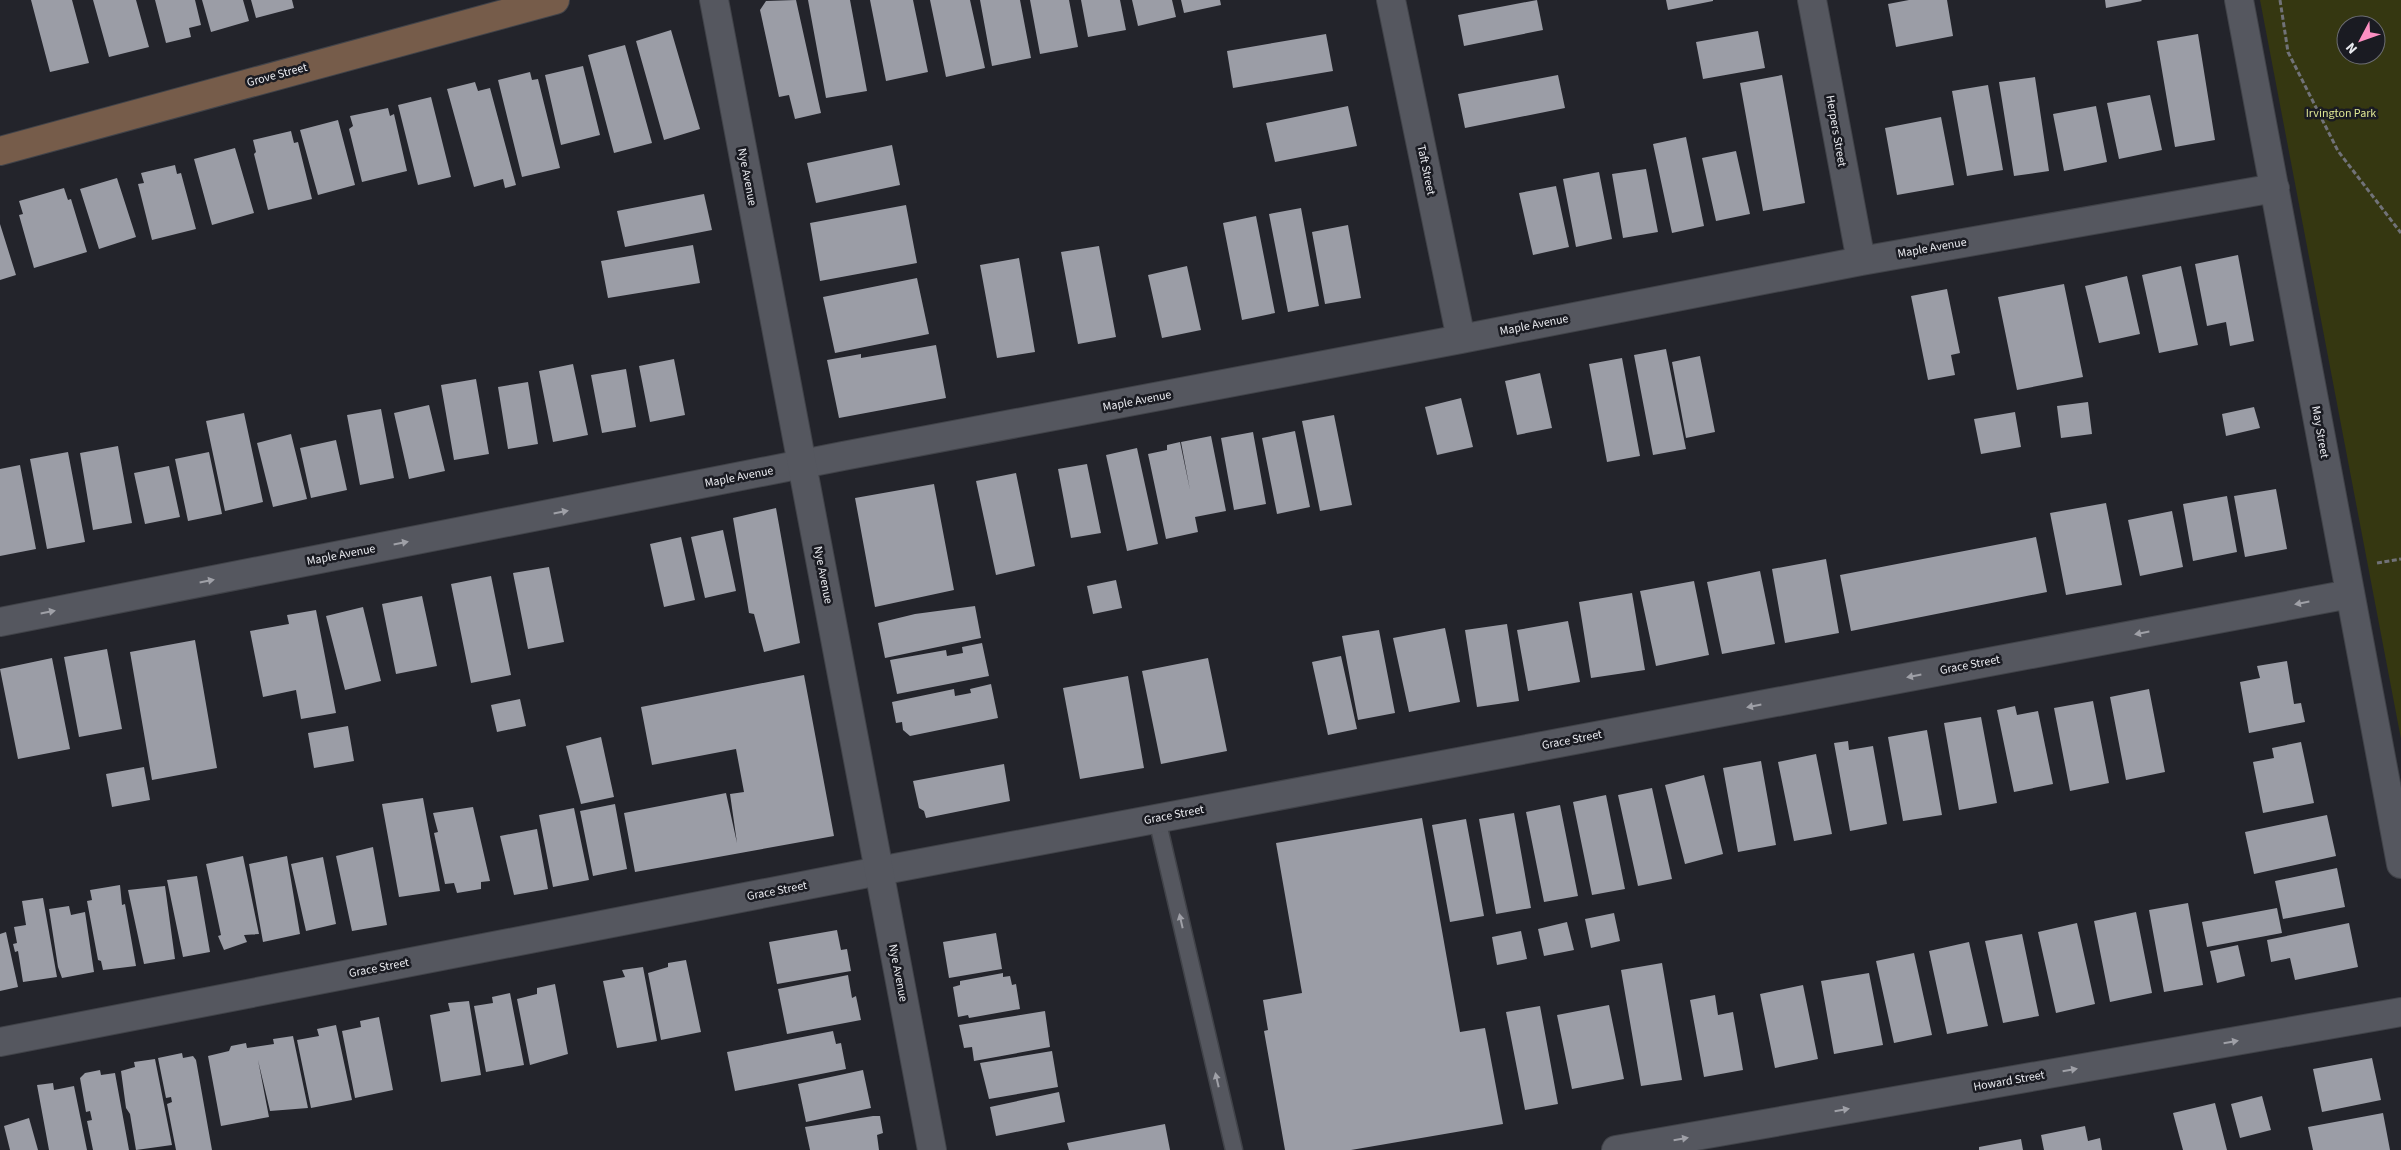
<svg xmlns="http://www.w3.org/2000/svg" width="2401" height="1150" font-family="'Source Sans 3',sans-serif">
  <rect width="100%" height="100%" fill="#23242b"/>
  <path fill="#353711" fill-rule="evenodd" d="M 2260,0 L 2401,0 L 2401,739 ZM 2346,25 L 2376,25 L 2376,55 L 2346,55 Z"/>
  <path fill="#9b9da6" d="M 31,0 L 72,0 L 89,63 L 50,72 Z
    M 93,0 L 136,0 L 149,47 L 109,57 Z
    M 155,0 L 195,0 L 201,25 L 189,28 L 191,37 L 166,43 Z
    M 202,0 L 243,0 L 249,21 L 211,32 Z
    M 251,0 L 292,0 L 294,8 L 256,18 Z
    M 796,0 L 821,113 L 795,119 L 789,95 L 779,97 L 760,10 L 766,1 Z
    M 808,0 L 850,0 L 867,91 L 826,98 Z
    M 870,0 L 913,0 L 928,72 L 886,81 Z
    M 930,0 L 970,0 L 985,68 L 946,77 Z
    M 980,0 L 1020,0 L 1031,58 L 992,66 Z
    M 1030,0 L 1069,0 L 1078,47 L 1040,54 Z
    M 1081,0 L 1120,0 L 1126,30 L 1088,37 Z
    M 1132,0 L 1172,0 L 1176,17 L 1138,26 Z
    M 1181,0 L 1220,0 L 1221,5 L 1184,13 Z
    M 1537,0 L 1543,30 L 1464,46 L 1458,15 Z
    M 1666,0 L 1713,0 L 1713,1 L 1668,10 Z
    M 1909,0 L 1947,0 L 1953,36 L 1896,47 L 1888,4 Z
    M 2105,0 L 2141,0 L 2142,1 L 2106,8 Z
    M 671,30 L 700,129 L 664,140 L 636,41 Z
    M 1758,31 L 1765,68 L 1703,79 L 1696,42 Z
    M 1326,34 L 1333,71 L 1233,88 L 1227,51 Z
    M 2198,34 L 2215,140 L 2175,147 L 2157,41 Z
    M 625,45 L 652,143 L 614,153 L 588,55 Z
    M 583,66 L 600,135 L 561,145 L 545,75 Z
    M 530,72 L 532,80 L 538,79 L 560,168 L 522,177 L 498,80 Z
    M 1558,75 L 1565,108 L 1465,128 L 1458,94 Z
    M 1782,75 L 1805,203 L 1763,211 L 1740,83 Z
    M 2035,77 L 2049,171 L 2014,176 L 1999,82 Z
    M 475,82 L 478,91 L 490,88 L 516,185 L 505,188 L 503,179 L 474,187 L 447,89 Z
    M 1988,85 L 2003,170 L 1967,176 L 1952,91 Z
    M 2150,95 L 2162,150 L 2119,159 L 2107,103 Z
    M 431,97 L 451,177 L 418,185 L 398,105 Z
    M 1348,106 L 1357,146 L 1275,162 L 1266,123 Z
    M 2096,106 L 2107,162 L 2064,171 L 2053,114 Z
    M 388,108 L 390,116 L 394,114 L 407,171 L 362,182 L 349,129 L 353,126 L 350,116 Z
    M 1941,117 L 1954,185 L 1897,195 L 1885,128 Z
    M 338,120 L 355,185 L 318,195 L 300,130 Z
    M 291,131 L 294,143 L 298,142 L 312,199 L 268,210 L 254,154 L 256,152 L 253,140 Z
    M 1686,137 L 1704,226 L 1672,233 L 1653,144 Z
    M 892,145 L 900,185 L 816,203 L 807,163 Z
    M 235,148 L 254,213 L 212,225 L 194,159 Z
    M 1736,151 L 1750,214 L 1716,221 L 1702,158 Z
    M 175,165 L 177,174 L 181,173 L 196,229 L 152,240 L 138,184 L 144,183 L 141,173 Z
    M 1646,169 L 1658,232 L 1623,238 L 1612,174 Z
    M 1599,172 L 1612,239 L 1576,247 L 1563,179 Z
    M 117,178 L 136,237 L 99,249 L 80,189 Z
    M 1556,186 L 1569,247 L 1533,255 L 1519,193 Z
    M 64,188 L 68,200 L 71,199 L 87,252 L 34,268 L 19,215 L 23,214 L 19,201 Z
    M 704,194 L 712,230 L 625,247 L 617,211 Z
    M 906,205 L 917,263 L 820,281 L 810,223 Z
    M 1301,208 L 1319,306 L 1288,312 L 1269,214 Z
    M 1256,216 L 1275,313 L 1242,320 L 1223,223 Z
    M 0,224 L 16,275 L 0,280 Z
    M 1348,225 L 1361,298 L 1325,304 L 1312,232 Z
    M 693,245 L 700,283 L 608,298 L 601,261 Z
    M 1099,246 L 1116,337 L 1078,344 L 1061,252 Z
    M 2238,255 L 2254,341 L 2230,346 L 2226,322 L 2207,326 L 2195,264 Z
    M 1019,258 L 1035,352 L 997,358 L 980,265 Z
    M 1187,266 L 1201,330 L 1162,338 L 1148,275 Z
    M 2181,266 L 2198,345 L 2159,353 L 2142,275 Z
    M 2127,276 L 2140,334 L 2099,343 L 2085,286 Z
    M 917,278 L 929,334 L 835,353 L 823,297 Z
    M 2064,284 L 2083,377 L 2017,390 L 1998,297 Z
    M 1947,289 L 1960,353 L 1951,355 L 1955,375 L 1928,380 L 1911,296 Z
    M 936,345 L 946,398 L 839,418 L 827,360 L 861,354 L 861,358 Z
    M 1666,349 L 1686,449 L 1653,455 L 1634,355 Z
    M 1700,356 L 1715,432 L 1686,438 L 1672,362 Z
    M 1622,358 L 1640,456 L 1607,462 L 1589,364 Z
    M 674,359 L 685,415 L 650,422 L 639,366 Z
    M 573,364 L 588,435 L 553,442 L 539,371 Z
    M 626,369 L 636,427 L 602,433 L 591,375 Z
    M 1540,373 L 1552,428 L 1517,435 L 1505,381 Z
    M 476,379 L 489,454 L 454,460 L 441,385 Z
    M 528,382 L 538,444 L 508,449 L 498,387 Z
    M 1461,398 L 1473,447 L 1437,455 L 1425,407 Z
    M 2088,402 L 2092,434 L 2061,438 L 2057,406 Z
    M 429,405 L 445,471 L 409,479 L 394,413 Z
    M 2254,407 L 2260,428 L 2226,436 L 2222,414 Z
    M 381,409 L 394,478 L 360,485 L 347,415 Z
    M 2015,412 L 2021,447 L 1981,454 L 1974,419 Z
    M 244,413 L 263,502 L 225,511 L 206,421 Z
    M 1334,415 L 1352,505 L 1320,511 L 1302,421 Z
    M 1295,431 L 1310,507 L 1277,514 L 1262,438 Z
    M 1253,432 L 1266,504 L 1234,510 L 1221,438 Z
    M 291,434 L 307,499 L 273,507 L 257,443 Z
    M 1211,436 L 1226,511 L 1195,517 L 1198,532 L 1166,539 L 1148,454 L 1167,450 L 1167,445 L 1180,442 L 1190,490 L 1181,442 Z
    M 336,440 L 347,490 L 311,498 L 300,448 Z
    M 118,446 L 132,523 L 93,530 L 80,453 Z
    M 1137,448 L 1158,544 L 1127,551 L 1106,455 Z
    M 68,452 L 85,542 L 47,549 L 30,459 Z
    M 209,452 L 222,514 L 188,521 L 175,459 Z
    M 1087,464 L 1101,533 L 1071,538 L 1058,469 Z
    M 20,465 L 36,549 L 0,556 L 0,469 Z
    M 169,466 L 180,517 L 145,524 L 134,473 Z
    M 1016,473 L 1035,566 L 996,575 L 976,481 Z
    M 934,484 L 954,590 L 875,607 L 855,498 Z
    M 2276,489 L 2287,549 L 2245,557 L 2234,496 Z
    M 2227,496 L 2237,552 L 2193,561 L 2183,504 Z
    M 2106,503 L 2122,585 L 2066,595 L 2050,513 Z
    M 776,508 L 800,643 L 764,652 L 754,614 L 749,613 L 733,518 Z
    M 2172,511 L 2183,567 L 2140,576 L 2128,520 Z
    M 723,530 L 736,591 L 705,598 L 691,537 Z
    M 681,537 L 695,600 L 664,607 L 650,544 Z
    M 2036,537 L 2047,592 L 1851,631 L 1840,575 Z
    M 1826,559 L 1839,633 L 1785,643 L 1772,569 Z
    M 549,567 L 564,642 L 528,649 L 513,573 Z
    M 1760,571 L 1775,644 L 1722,654 L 1707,582 Z
    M 491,576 L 511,675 L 471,683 L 451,584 Z
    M 1116,580 L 1122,608 L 1093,614 L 1087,586 Z
    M 1694,581 L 1709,655 L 1656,666 L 1640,591 Z
    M 1632,593 L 1645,670 L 1591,678 L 1579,602 Z
    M 422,596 L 437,666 L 396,674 L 382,604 Z
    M 975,606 L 981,638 L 885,658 L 878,623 L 915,614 Z
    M 363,607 L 381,681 L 345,690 L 326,616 Z
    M 316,610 L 336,713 L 301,719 L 296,690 L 263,697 L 250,631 L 289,624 L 287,615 Z
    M 1568,621 L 1580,682 L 1528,691 L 1517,630 Z
    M 1507,624 L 1519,701 L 1477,707 L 1465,630 Z
    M 1445,628 L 1460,702 L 1409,712 L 1393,638 Z
    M 1379,630 L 1395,713 L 1358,720 L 1342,636 Z
    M 195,640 L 217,768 L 152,780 L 130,652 Z
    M 982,643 L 989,676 L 897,694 L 890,660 L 946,650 L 947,656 L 963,653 L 962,647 Z
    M 107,649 L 122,729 L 79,737 L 64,657 Z
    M 1341,656 L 1357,729 L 1328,735 L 1312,662 Z
    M 52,658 L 70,749 L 18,759 L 0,669 Z
    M 1208,658 L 1227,751 L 1161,764 L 1142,671 Z
    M 2287,661 L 2294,704 L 2301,703 L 2305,722 L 2249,733 L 2240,682 L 2260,678 L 2257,666 Z
    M 804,675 L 834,836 L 635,872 L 624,813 L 726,793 L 737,843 L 730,794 L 744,792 L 736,749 L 652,765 L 641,707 Z
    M 1128,676 L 1144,768 L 1080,779 L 1063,688 Z
    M 991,684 L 998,718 L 910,736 L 903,730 L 902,722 L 896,723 L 892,702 L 954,689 L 955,696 L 971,693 L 970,689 Z
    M 2149,689 L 2165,772 L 2126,780 L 2110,697 Z
    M 520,699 L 526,726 L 497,732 L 491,705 Z
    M 2093,701 L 2109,783 L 2070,791 L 2054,708 Z
    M 2015,706 L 2017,715 L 2038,711 L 2053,784 L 2014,792 L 1997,710 Z
    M 1981,717 L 1997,803 L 1959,810 L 1944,723 Z
    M 348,726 L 354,761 L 314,768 L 308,733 Z
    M 1927,730 L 1942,815 L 1903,821 L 1888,737 Z
    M 601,737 L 614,797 L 581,804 L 566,746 Z
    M 1848,741 L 1849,750 L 1873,746 L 1887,824 L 1850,831 L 1834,743 Z
    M 2301,742 L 2314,803 L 2263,813 L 2253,762 L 2274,758 L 2272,748 Z
    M 1816,754 L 1832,834 L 1794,841 L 1778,762 Z
    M 1761,761 L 1776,845 L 1738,852 L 1723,768 Z
    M 1004,764 L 1010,801 L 926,818 L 924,811 L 919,808 L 913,781 Z
    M 144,767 L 150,800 L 112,807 L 106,774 Z
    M 1704,775 L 1723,854 L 1685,864 L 1665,785 Z
    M 1652,788 L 1672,879 L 1638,886 L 1618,795 Z
    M 1606,795 L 1625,889 L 1592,895 L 1573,802 Z
    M 423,798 L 440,891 L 399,897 L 382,804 Z
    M 615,804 L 627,869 L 593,876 L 580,811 Z
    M 1560,805 L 1578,896 L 1544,902 L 1526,812 Z
    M 473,807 L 490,881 L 481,882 L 481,889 L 457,893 L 454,883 L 445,884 L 434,833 L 438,832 L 433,813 Z
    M 574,808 L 589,880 L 553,887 L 539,815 Z
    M 1514,813 L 1531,908 L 1496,914 L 1479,819 Z
    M 2327,815 L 2336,856 L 2254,874 L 2245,832 Z
    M 1422,818 L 1460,1032 L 1485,1028 L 1503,1124 L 1351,1150 L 1285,1150 L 1264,1031 L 1268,1030 L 1263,1000 L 1302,993 L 1276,843 Z
    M 1466,819 L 1484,916 L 1450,922 L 1432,825 Z
    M 537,829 L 548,889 L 514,895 L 500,836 Z
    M 373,847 L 387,925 L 352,931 L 336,856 Z
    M 243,856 L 259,934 L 244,935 L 247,942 L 224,950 L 218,936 L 221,935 L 206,864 Z
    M 287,856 L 300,934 L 263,942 L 249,864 Z
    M 323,857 L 336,924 L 306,931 L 291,864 Z
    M 2337,868 L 2345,907 L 2283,919 L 2275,881 Z
    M 197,876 L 210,952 L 183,957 L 167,880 Z
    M 120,885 L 122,905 L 125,904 L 136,966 L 103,970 L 101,961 L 98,960 L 87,901 L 92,900 L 90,890 Z
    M 165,886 L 175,959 L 144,964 L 128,890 Z
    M 43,898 L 57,977 L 23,982 L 18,951 L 15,952 L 13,944 L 17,943 L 14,927 L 26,925 L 22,901 Z
    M 2188,903 L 2203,985 L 2164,992 L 2149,910 Z
    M 69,906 L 71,915 L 85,912 L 94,972 L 62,978 L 58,967 L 49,909 Z
    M 2277,908 L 2282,933 L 2207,947 L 2202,922 Z
    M 2136,912 L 2152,993 L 2110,1002 L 2094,921 Z
    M 1614,913 L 1620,941 L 1591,948 L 1585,919 Z
    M 1567,922 L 1574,950 L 1544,956 L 1538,929 Z
    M 2077,923 L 2095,1004 L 2056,1013 L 2038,932 Z
    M 2349,923 L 2358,967 L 2295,980 L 2290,958 L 2271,962 L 2267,940 Z
    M 837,930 L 841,950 L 847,949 L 851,971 L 777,984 L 769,942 Z
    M 1521,931 L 1527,959 L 1497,965 L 1492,937 Z
    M 6,932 L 18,987 L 0,991 L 0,934 Z
    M 996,933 L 1002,969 L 949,978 L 943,942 Z
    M 2022,934 L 2039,1016 L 2003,1023 L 1985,941 Z
    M 1969,942 L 1988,1026 L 1947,1034 L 1929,951 Z
    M 2238,945 L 2245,976 L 2217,983 L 2210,951 Z
    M 1914,953 L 1932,1035 L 1894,1043 L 1876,961 Z
    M 686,960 L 701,1032 L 661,1040 L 648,973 L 668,967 L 668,963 Z
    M 1662,963 L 1682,1080 L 1641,1086 L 1621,970 Z
    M 643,967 L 657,1041 L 617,1048 L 603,981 L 625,977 L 622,970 Z
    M 1003,973 L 1003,977 L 1010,976 L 1012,985 L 1016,984 L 1020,1009 L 969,1018 L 968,1015 L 958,1017 L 953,987 L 960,985 L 960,981 Z
    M 1869,973 L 1883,1045 L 1834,1054 L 1821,981 Z
    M 848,975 L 852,998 L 856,996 L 861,1020 L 787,1034 L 778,989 Z
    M 555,984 L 568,1054 L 530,1065 L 517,999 L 537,994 L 537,988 Z
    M 1803,985 L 1818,1059 L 1775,1068 L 1760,994 Z
    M 510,993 L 524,1065 L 486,1072 L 474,1006 L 493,1003 L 492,997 Z
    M 1715,995 L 1718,1015 L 1733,1012 L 1743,1070 L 1704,1077 L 1690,1000 Z
    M 469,1001 L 481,1075 L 441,1082 L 430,1015 L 450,1011 L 448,1003 Z
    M 1609,1005 L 1624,1079 L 1572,1089 L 1557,1015 Z
    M 1540,1006 L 1558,1104 L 1525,1110 L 1506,1012 Z
    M 1045,1011 L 1050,1047 L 974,1061 L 972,1047 L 964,1048 L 959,1025 Z
    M 379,1017 L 393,1090 L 355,1098 L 342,1031 L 361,1027 L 360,1021 Z
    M 336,1025 L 352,1100 L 311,1108 L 297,1040 L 319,1036 L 317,1029 Z
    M 833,1031 L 836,1044 L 841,1043 L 846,1069 L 735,1091 L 727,1052 Z
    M 293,1036 L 308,1108 L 270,1111 L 258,1060 L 269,1117 L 221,1126 L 208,1056 L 229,1051 L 231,1046 L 246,1043 L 247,1048 L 274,1044 L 273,1039 Z
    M 1052,1051 L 1058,1087 L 989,1099 L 980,1063 Z
    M 182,1053 L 183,1058 L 193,1056 L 196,1060 L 212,1150 L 176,1150 L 167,1104 L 172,1102 L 171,1097 L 166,1098 L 158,1058 Z
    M 2372,1058 L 2381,1100 L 2322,1112 L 2313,1069 Z
    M 155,1059 L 172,1145 L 136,1150 L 130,1114 L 126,1108 L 121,1071 L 135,1067 L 134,1062 Z
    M 100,1070 L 101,1075 L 115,1073 L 129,1150 L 93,1150 L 87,1121 L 92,1120 L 90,1111 L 86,1112 L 80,1078 L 85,1073 Z
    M 863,1070 L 871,1108 L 806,1122 L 798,1084 Z
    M 53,1083 L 54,1090 L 74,1086 L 87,1150 L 49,1150 L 37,1085 Z
    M 1059,1092 L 1065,1122 L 996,1136 L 990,1107 Z
    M 2262,1096 L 2271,1130 L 2240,1138 L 2231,1104 Z
    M 2215,1103 L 2227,1150 L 2183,1150 L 2173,1113 Z
    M 2383,1113 L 2390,1150 L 2313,1150 L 2308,1127 Z
    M 873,1116 L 880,1116 L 883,1133 L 877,1135 L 879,1150 L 810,1150 L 805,1127 Z
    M 29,1118 L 38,1150 L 10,1150 L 4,1126 Z
    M 1165,1124 L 1170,1150 L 1069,1150 L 1067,1143 Z
    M 2085,1126 L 2088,1141 L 2100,1138 L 2102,1150 L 2044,1150 L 2041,1135 Z
    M 2021,1139 L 2023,1150 L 1979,1150 L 1979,1147 Z"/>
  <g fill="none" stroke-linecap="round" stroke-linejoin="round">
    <defs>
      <path id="service" d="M 1157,819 L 1234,1150"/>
      <path id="minor" d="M 1391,0 L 1461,339
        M 1812,0 L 1861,261
        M 2239,0 L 2401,864
        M 0,622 L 843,456 L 1461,339 L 1861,261 L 2275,188
        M 0,1042 L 879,871 L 2350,594
        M 1616,1150 L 2401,1012"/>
      <path id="tertiary" d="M 714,0 L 932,1150"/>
      <path id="secondary" d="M 0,151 L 555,0"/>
    </defs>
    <use href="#service" stroke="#414349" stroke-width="19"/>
    <use href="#minor" stroke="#414349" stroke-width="30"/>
    <use href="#tertiary" stroke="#414349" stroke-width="30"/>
    <use href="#secondary" stroke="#414349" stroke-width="30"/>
    <path stroke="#717278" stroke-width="3" stroke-dasharray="5 2.5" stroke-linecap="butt" d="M 2280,0 L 2288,52 L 2338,151 L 2401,233
      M 2377,563 L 2401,559"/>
    <use href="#service" stroke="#55575f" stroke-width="16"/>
    <use href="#minor" stroke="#55575f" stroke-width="28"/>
    <use href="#tertiary" stroke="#55575f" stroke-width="28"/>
    <use href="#secondary" stroke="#765c4a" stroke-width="28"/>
  </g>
  <defs><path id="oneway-solid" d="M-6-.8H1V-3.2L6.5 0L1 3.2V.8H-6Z" transform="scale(1.25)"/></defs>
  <g fill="#9fa0a7">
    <use href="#oneway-solid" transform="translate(561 512) rotate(-11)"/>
    <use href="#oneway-solid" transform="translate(401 543) rotate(-11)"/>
    <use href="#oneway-solid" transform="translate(207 581) rotate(-11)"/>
    <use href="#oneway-solid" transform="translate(2302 603) rotate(169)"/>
    <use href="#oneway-solid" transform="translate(48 612) rotate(-11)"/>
    <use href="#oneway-solid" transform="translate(2142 633) rotate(169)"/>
    <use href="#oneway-solid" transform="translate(1914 676) rotate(169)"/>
    <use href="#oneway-solid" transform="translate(1754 706) rotate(169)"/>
    <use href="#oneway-solid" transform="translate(1181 921) rotate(-103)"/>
    <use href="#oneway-solid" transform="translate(2231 1042) rotate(-10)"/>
    <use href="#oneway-solid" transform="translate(2070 1070) rotate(-10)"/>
    <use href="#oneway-solid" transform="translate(1217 1080) rotate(-103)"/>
    <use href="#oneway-solid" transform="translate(1842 1110) rotate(-10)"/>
    <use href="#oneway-solid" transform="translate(1681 1139) rotate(-10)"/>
  </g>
  <g text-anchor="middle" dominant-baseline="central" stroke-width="5" stroke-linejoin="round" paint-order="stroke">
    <g font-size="12" fill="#e9eaef" stroke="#1a1b22">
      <text transform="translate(277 75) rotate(-15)">Grove Street</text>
      <text transform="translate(1836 131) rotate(80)">Herpers Street</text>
      <text transform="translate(1426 170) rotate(78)">Taft Street</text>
      <text transform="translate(747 177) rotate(79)">Nye Avenue</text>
      <text transform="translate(1932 248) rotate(-10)">Maple Avenue</text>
      <text transform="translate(1534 325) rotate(-11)">Maple Avenue</text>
      <text transform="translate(1137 401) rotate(-11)">Maple Avenue</text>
      <text transform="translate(2320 432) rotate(80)">May Street</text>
      <text transform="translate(739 477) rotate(-11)">Maple Avenue</text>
      <text transform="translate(341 555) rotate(-11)">Maple Avenue</text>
      <text transform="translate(823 575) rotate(79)">Nye Avenue</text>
      <text transform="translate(1970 665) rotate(-11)">Grace Street</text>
      <text transform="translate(1572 740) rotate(-11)">Grace Street</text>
      <text transform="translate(1174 815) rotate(-11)">Grace Street</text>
      <text transform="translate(777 891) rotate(-11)">Grace Street</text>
      <text transform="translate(379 968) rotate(-11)">Grace Street</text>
      <text transform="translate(898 973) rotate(79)">Nye Avenue</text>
      <text transform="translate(2009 1081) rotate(-10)">Howard Street</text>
    </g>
    <g font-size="12" fill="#dee693" stroke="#1a1b22">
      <text x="2341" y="113">Irvington Park</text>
    </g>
  </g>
  <g transform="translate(2361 40) rotate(229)"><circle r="24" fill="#1a1b22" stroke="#6d6e74"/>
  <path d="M0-4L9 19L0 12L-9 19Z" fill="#fc8fc2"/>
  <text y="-8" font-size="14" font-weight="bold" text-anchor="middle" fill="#e9eaef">N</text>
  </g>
</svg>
